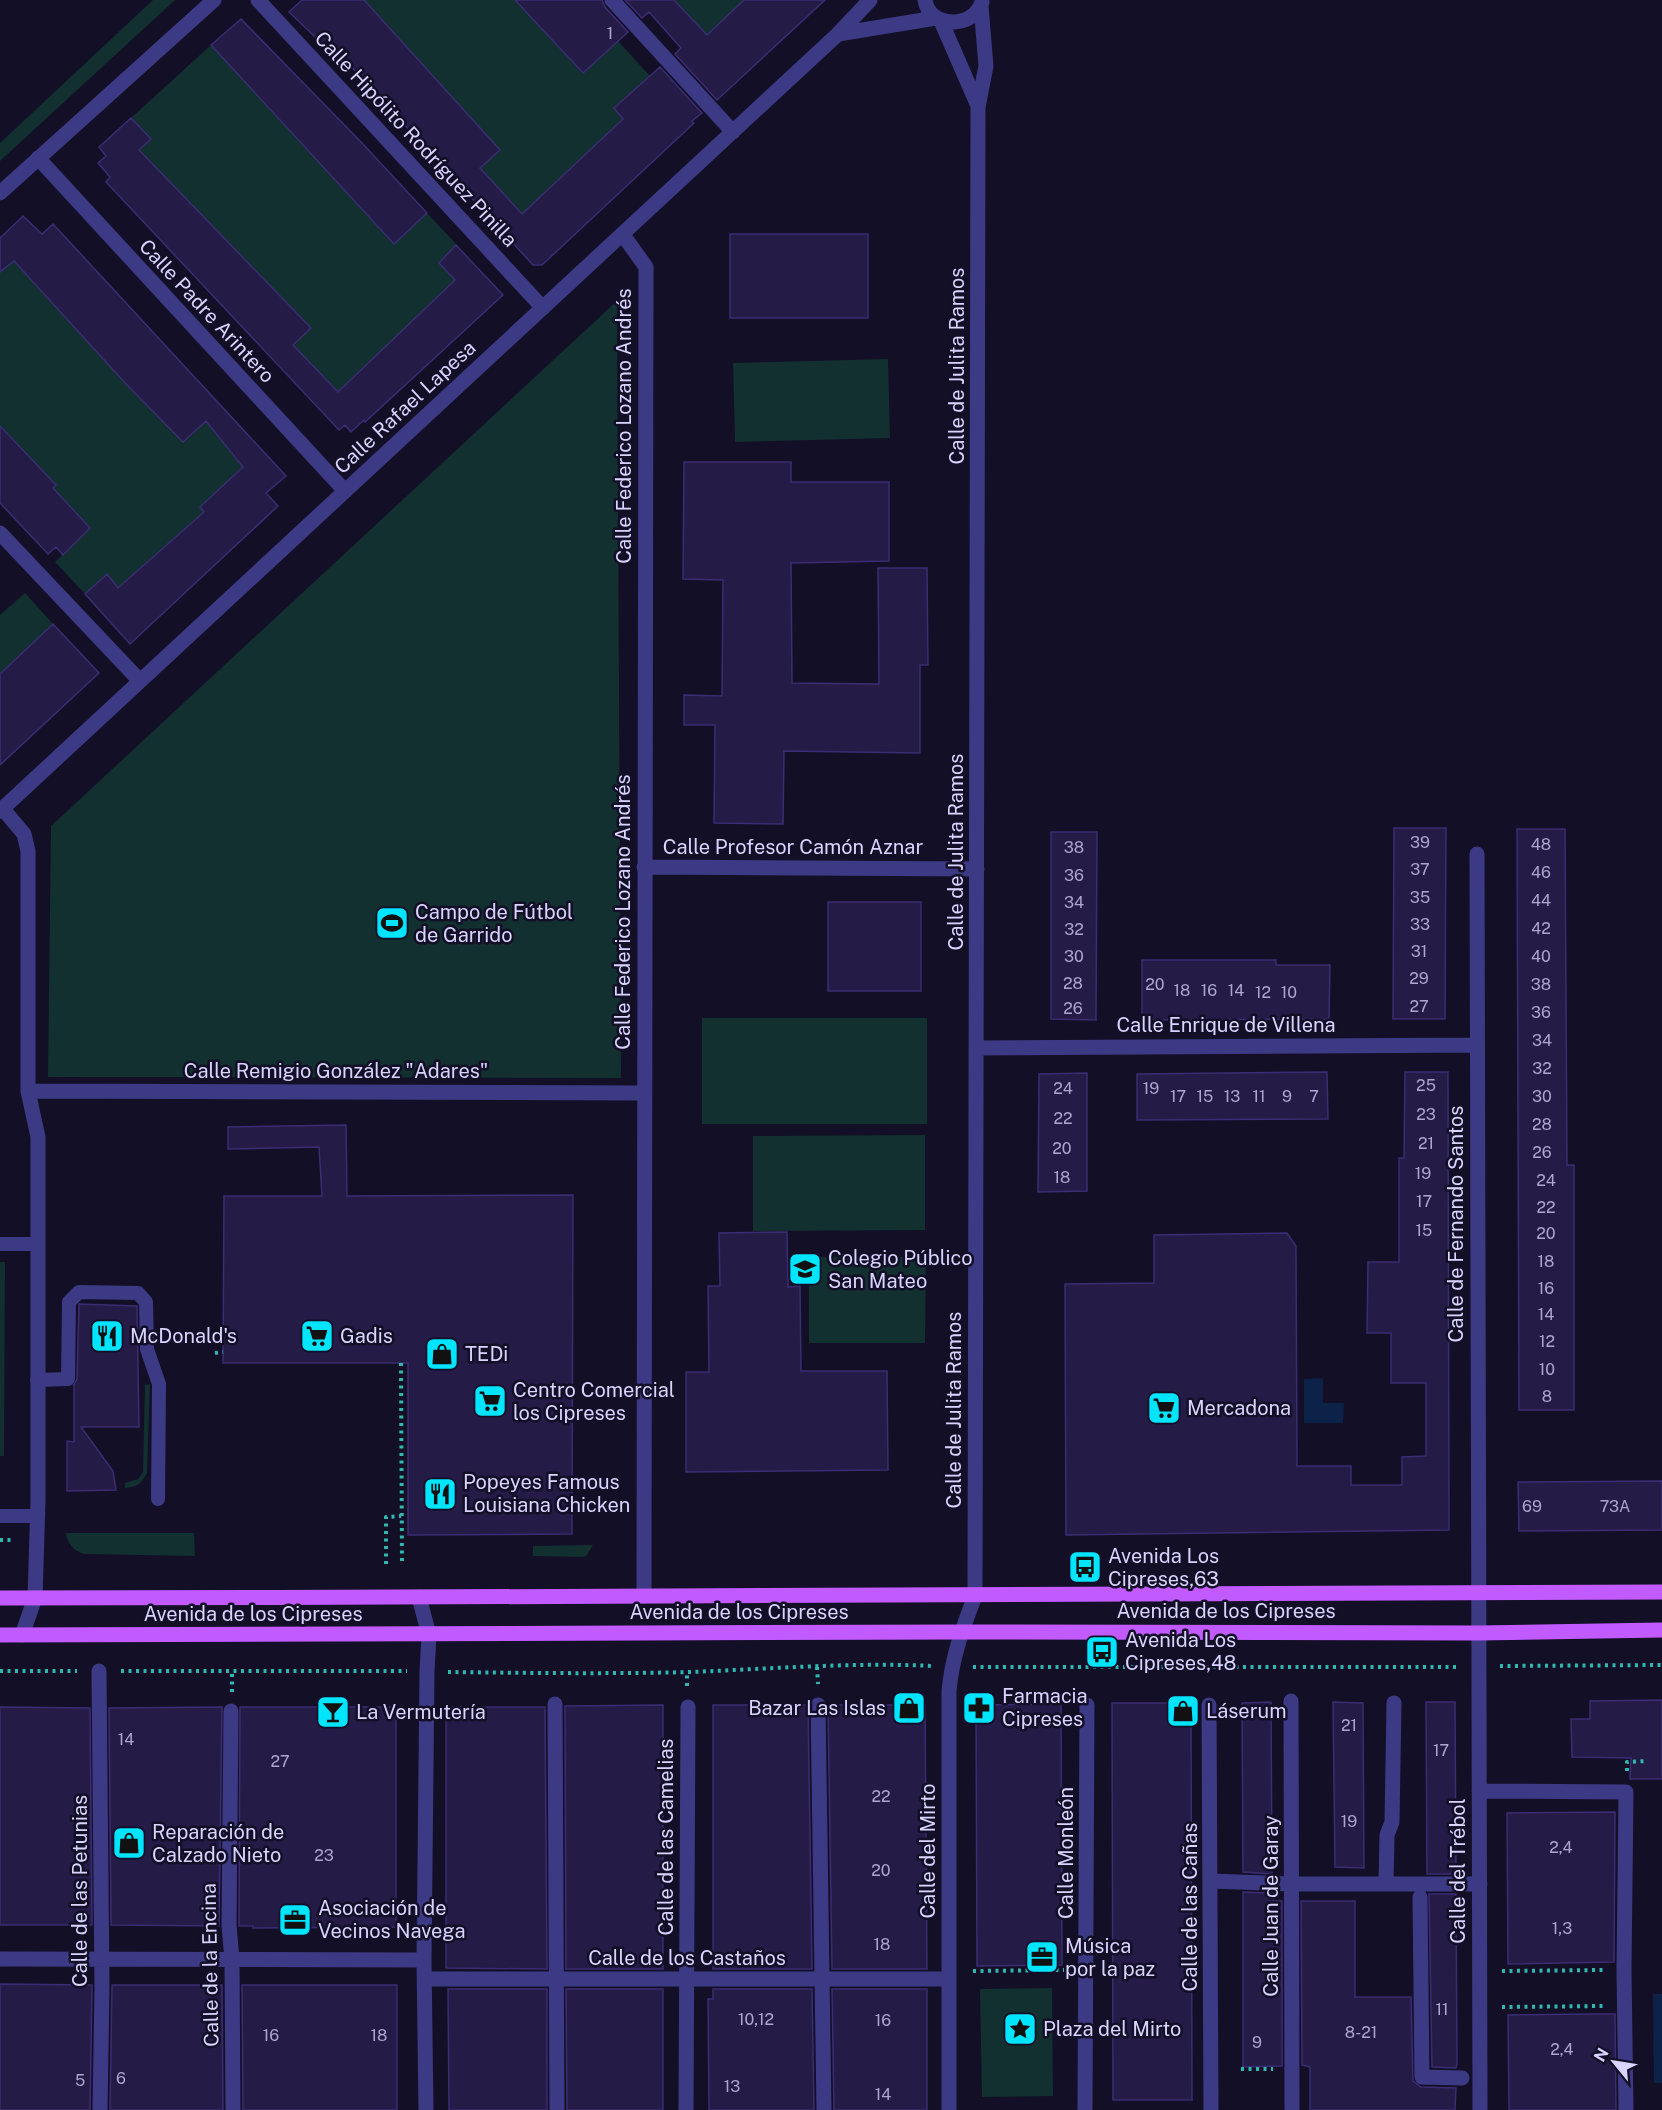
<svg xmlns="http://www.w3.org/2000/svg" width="1662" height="2110" font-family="'Public Sans',sans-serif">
  <rect width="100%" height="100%" fill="#130f26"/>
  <path fill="#12302f" d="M 153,0 L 175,0 L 0,161 L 0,143 Z
    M 363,0 L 515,0 L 582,73 L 618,41 L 650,76 L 624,120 L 522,214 L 506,197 L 487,214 L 460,186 L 499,151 Z
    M 661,0 L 744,0 L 707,35 L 673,39 L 649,12 Z
    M 211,45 L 394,244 L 427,213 L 457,245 L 439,263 L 455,280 L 338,392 L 314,367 L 296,384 L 275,362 L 310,328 L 139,150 L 150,139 L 131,118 Z
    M 14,261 L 184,441 L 222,406 L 249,435 L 231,453 L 243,467 L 200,507 L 204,512 L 119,588 L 106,575 L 85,594 L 55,562 L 90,528 L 53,488 L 55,485 L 0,426 L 0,272 Z
    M 617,301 L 621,1078 L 48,1077 L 51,826 Z
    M 888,359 L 890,438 L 735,442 L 733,363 Z
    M 25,593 L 53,624 L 0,674 L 0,615 Z
    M 702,1018 L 927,1018 L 927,1124 L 702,1124 Z
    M 925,1135 L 925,1230 L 753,1231 L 753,1136 Z
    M 809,1257 L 926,1257 L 925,1343 L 809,1343 Z
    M 0,1262 L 5,1262 L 4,1456 L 0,1456 Z
    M 150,1384 L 147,1473 C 141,1484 137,1487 125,1488 L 125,1483 L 138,1479 L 143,1472 L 145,1385 Z
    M 66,1533 L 194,1533 L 195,1556 L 84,1554 C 73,1550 68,1545 66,1533 Z
    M 593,1545 L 587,1555 L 584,1557 L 533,1556 L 533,1546 Z
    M 1052,1988 L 1053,2096 L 982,2097 L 980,1989 Z"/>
  <path fill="#0c2248" d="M 1323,1378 L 1323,1403 L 1344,1403 L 1343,1423 L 1304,1423 L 1304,1379 Z
    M 1653,1994 L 1662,1994 L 1662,2083 L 1654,2083 Z"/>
  <path fill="#241b47" stroke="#3b2d73" stroke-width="1.5" d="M 302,0 L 364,0 L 500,150 L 480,168 L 522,214 L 623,119 L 614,108 L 660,67 L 702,113 L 692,121 L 694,123 L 557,251 L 542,265 L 533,265 L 335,49 L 331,52 L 289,12 Z
    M 515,0 L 602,0 L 605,7 L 628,32 L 583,73 Z
    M 625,0 L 674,0 L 707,35 L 744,0 L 825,0 L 717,100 L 675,54 L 681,48 L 649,12 L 642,18 Z
    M 241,19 L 361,142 L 427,213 L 394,244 L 211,45 Z
    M 131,118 L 151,139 L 139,150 L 311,328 L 293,345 L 338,392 L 455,280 L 439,263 L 456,245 L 503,295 L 365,422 L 364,420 L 351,432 L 345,425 L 339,430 L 106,182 L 110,177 L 98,163 L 106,156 L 99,147 Z
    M 23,216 L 42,234 L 53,224 L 286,476 L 266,493 L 278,506 L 130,644 L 85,594 L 107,574 L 118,588 L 204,512 L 200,507 L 243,467 L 206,421 L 183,442 L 126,384 L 14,261 L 0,272 L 0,238 Z
    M 730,234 L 868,234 L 868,318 L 730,318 Z
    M 0,426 L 56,485 L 53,488 L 90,528 L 63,555 L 56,547 L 48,554 L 0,503 Z
    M 684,462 L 791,462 L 791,482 L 889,482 L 889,561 L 791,563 L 792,683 L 879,684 L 878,568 L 927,568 L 928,665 L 920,665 L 920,753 L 784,751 L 783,824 L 714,823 L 715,725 L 684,725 L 684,695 L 722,696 L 723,580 L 683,579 Z
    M 53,624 L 99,673 L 0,765 L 0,674 Z
    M 1394,828 L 1446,828 L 1445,1019 L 1393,1019 Z
    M 1517,829 L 1565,829 L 1567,1165 L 1574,1165 L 1574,1410 L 1519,1410 Z
    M 1051,832 L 1097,832 L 1096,1020 L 1051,1019 Z
    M 828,902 L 921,902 L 921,991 L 828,991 Z
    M 1142,960 L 1276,960 L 1276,965 L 1330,965 L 1329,1019 L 1142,1020 Z
    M 1327,1072 L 1328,1119 L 1137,1120 L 1137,1074 Z
    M 1405,1072 L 1448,1072 L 1449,1530 L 1066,1535 L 1065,1284 L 1154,1283 L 1154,1235 L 1287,1233 L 1296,1246 L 1297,1466 L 1351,1466 L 1351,1485 L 1402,1485 L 1402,1457 L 1426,1456 L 1426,1383 L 1391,1383 L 1391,1333 L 1367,1333 L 1368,1262 L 1399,1262 L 1399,1158 L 1404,1158 Z
    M 1087,1073 L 1087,1191 L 1038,1192 L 1039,1074 Z
    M 346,1125 L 347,1196 L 573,1195 L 572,1534 L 408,1535 L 408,1363 L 223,1363 L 224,1196 L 322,1196 L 319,1147 L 228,1149 L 228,1127 Z
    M 787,1232 L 788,1287 L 800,1286 L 801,1371 L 887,1371 L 888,1470 L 686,1472 L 686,1372 L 709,1372 L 708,1286 L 720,1286 L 719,1233 Z
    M 79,1304 L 137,1306 L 139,1427 L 81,1427 L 113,1471 L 116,1490 L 67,1491 L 67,1441 L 74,1442 L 74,1385 L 77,1379 Z
    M 1662,1481 L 1662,1530 L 1519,1531 L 1518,1482 Z
    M 1662,1700 L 1662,1779 L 1630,1779 L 1631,1758 L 1572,1757 L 1571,1719 L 1590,1719 L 1590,1701 Z
    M 1271,1702 L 1272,1874 L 1243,1872 L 1242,1703 Z
    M 1333,1702 L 1363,1703 L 1364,1868 L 1335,1867 Z
    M 1426,1702 L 1455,1702 L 1456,1874 L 1427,1874 Z
    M 1112,1703 L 1191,1703 L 1192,2100 L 1113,2100 Z
    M 1061,1704 L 1062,1965 L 977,1966 L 976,1705 Z
    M 663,1705 L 663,1969 L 566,1969 L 565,1706 Z
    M 713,1705 L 808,1705 L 812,1969 L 713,1969 Z
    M 828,1705 L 925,1705 L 927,1969 L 832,1969 Z
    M 0,1707 L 90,1708 L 92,1925 L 0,1925 Z
    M 222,1707 L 219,1926 L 111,1925 L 109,1708 Z
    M 240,1707 L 396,1707 L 396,1927 L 253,1928 L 253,1926 L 239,1926 Z
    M 446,1707 L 545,1707 L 547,1969 L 446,1968 Z
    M 1615,1812 L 1614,1962 L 1508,1964 L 1507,1813 Z
    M 1243,1892 L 1273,1893 L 1273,1901 L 1282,1901 L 1282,2066 L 1243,2067 Z
    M 1429,1894 L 1456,1894 L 1457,2064 L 1456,2068 L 1432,2067 Z
    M 1301,1901 L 1355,1901 L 1355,1997 L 1411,1997 L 1413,2081 L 1421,2087 L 1456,2088 L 1455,2110 L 1310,2110 L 1310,2067 L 1302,2065 Z
    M 0,1984 L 92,1985 L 90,2110 L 0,2110 Z
    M 112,1985 L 222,1985 L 223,2110 L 110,2110 Z
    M 242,1985 L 397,1985 L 397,2110 L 243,2110 Z
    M 448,1989 L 547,1989 L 547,2110 L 449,2110 Z
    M 566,1989 L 663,1989 L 663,2110 L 567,2110 Z
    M 713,1989 L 812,1989 L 814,2110 L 709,2110 L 708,1999 L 713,1999 Z
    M 832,1989 L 927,1989 L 927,2110 L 834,2110 Z
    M 1594,2014 L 1615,2014 L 1616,2110 L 1509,2110 L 1508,2015 Z"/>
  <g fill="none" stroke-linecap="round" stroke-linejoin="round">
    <path stroke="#2fb8b0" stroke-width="4" stroke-dasharray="3 4.5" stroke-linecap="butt" d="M 215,1353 L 223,1352
      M 401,1363 L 402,1564
      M 0,1540 L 11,1540
      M 386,1564 L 386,1517 L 401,1516
      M 1500,1666 L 1662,1665
      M 817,1667 L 818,1684
      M 973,1667 L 1457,1667
      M 0,1671 L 77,1671
      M 121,1671 L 407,1671
      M 448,1672 C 528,1673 609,1674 690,1672 C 770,1669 852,1662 932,1666
      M 687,1686 L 687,1672
      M 232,1692 L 232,1672
      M 1627,1771 L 1627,1762 L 1647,1761
      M 973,1971 L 1064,1970
      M 1502,1971 L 1603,1970
      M 1502,2007 L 1604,2006
      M 1241,2069 L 1273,2069"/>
    <path stroke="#3d3a85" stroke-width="14" d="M 0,1244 L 37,1244
      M 37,1380 L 68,1379 L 69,1302 L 79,1292 L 138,1293 L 146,1302 L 147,1349 L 159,1384 L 158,1499
      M 0,1516 L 38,1516"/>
    <path stroke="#3d3a85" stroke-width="15" d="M 258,0 L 543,308
      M 612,0 L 733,132
      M 925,0 C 929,29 974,29 982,2
      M 941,21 L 978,106
      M 838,34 L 936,18
      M 38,158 L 345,491
      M 0,193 L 214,0
      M 623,235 L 646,267 L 644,1596
      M 0,533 L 140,681
      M 3,809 L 24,834 L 28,851 L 28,1091 L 38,1137 L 38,1501 L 35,1598 L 22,1635
      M 0,811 L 838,34 L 870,0
      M 1477,854 L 1480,2110
      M 644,867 L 977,869
      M 976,1048 L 1477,1045
      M 28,1091 L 644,1093
      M 419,1597 L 429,1635 L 427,1671 L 424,1960 L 426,2110
      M 99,1671 L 102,1988 L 100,2110
      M 1291,1701 L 1292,2110
      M 555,1704 L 557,2110
      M 818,1705 L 824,2110
      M 1209,1705 L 1211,2110
      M 231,1711 L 229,1925 L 232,1960 L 233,2110
      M 1479,1791 L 1626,1792 L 1624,1970 L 1626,2110
      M 1211,1881 L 1292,1884 L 1480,1884
      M 1386,1884 L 1387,1835 L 1392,1822 L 1394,1703
      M 1420,1897 L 1422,2077 L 1462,2078
      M 0,1959 L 424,1960
      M 426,1979 L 948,1979
      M 686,2110 L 688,1707
      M 949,2110 L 949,1691 C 952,1657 963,1627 975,1596 L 978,107 L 986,66 L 981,6
      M 1085,2110 L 1087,1705"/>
    <path stroke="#c25bff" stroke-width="15" d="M 0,1598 C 554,1597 1108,1597 1662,1592
      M 0,1635 L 961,1632 L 1479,1633 L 1662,1630"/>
  </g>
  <defs>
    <symbol id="stadium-square" viewBox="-11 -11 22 22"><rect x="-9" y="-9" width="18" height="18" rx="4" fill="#00e5ff" stroke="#130f26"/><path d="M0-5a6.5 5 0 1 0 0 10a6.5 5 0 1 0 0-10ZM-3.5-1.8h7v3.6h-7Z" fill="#111"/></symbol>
    <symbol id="school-square" viewBox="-11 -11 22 22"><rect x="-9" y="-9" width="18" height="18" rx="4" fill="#00e5ff" stroke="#130f26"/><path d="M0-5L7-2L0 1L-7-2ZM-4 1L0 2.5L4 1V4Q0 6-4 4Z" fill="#111"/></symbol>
    <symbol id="restaurant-square" viewBox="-11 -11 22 22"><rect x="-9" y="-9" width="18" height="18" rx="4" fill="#00e5ff" stroke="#130f26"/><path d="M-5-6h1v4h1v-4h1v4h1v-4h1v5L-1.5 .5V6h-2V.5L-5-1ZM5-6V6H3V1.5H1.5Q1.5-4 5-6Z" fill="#111"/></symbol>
    <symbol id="supermarket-square" viewBox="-11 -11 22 22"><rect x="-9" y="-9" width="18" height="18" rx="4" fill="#00e5ff" stroke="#130f26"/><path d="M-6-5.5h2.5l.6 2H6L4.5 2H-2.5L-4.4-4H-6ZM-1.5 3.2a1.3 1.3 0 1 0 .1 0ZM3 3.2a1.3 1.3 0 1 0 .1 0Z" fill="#111"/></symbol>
    <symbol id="shop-square" viewBox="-11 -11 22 22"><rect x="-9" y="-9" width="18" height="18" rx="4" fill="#00e5ff" stroke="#130f26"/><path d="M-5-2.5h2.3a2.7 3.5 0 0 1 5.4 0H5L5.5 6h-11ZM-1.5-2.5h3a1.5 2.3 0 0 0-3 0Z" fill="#111"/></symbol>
    <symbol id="bus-square" viewBox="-11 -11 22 22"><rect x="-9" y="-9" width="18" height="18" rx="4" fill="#00e5ff" stroke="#130f26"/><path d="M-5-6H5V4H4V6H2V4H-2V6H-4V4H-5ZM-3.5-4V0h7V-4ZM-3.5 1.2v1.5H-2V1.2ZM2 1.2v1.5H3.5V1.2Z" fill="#111"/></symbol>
    <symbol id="pharmacy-square" viewBox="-11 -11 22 22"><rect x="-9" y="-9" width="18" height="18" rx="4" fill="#00e5ff" stroke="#130f26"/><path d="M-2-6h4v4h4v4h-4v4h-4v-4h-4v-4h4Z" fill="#111"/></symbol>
    <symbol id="bar-square" viewBox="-11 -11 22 22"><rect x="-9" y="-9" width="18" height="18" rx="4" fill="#00e5ff" stroke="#130f26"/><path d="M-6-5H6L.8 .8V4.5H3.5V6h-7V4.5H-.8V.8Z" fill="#111"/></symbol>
    <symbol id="office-square" viewBox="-11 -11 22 22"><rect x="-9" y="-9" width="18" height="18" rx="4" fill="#00e5ff" stroke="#130f26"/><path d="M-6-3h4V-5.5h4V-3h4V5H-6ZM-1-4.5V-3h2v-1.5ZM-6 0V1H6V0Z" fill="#111"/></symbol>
    <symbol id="sight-square" viewBox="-11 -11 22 22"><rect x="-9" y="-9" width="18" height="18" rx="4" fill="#00e5ff" stroke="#130f26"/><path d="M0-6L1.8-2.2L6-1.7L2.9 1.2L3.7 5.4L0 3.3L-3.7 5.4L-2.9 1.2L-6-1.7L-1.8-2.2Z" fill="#111"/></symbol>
  </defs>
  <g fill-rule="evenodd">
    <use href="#stadium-square" x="373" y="904" width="38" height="38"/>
    <use href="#school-square" x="786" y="1250" width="38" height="38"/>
    <use href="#restaurant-square" x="88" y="1317" width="38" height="38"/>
    <use href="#supermarket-square" x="298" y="1317" width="38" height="38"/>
    <use href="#shop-square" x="423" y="1335" width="38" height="38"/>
    <use href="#supermarket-square" x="471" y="1382" width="38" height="38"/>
    <use href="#supermarket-square" x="1145" y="1389" width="38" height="38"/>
    <use href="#restaurant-square" x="421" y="1475" width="38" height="38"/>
    <use href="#bus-square" x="1066" y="1548" width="38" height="38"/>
    <use href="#bus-square" x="1083" y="1633" width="38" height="38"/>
    <use href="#shop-square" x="890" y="1689" width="38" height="38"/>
    <use href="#pharmacy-square" x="960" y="1689" width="38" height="38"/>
    <use href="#shop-square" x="1164" y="1692" width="38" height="38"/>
    <use href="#bar-square" x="314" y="1693" width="38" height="38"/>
    <use href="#shop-square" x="110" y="1824" width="38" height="38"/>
    <use href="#office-square" x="276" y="1901" width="38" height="38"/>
    <use href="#office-square" x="1023" y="1938" width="38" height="38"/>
    <use href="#sight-square" x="1001" y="2010" width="38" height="38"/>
  </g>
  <g text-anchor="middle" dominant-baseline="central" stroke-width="5" stroke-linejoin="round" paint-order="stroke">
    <g font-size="16" fill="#aca6d1">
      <text x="610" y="33">1</text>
      <text x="1420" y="842">39</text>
      <text x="1541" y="844">48</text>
      <text x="1074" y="847">38</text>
      <text x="1420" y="869">37</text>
      <text x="1541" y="872">46</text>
      <text x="1074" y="875">36</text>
      <text x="1420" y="897">35</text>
      <text x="1541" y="900">44</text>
      <text x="1074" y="902">34</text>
      <text x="1420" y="924">33</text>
      <text x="1541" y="928">42</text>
      <text x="1074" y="929">32</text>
      <text x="1419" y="951">31</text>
      <text x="1074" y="956">30</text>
      <text x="1541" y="956">40</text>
      <text x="1419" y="978">29</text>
      <text x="1073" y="983">28</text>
      <text x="1155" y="984">20</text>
      <text x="1541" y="984">38</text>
      <text x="1182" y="990">18</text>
      <text x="1209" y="990">16</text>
      <text x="1236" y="990">14</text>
      <text x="1263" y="992">12</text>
      <text x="1289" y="992">10</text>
      <text x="1419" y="1006">27</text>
      <text x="1073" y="1008">26</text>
      <text x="1541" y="1012">36</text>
      <text x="1542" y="1040">34</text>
      <text x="1542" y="1068">32</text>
      <text x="1426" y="1085">25</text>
      <text x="1063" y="1088">24</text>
      <text x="1151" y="1088">19</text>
      <text x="1178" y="1096">17</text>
      <text x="1205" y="1096">15</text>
      <text x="1232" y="1096">13</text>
      <text x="1259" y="1096">11</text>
      <text x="1287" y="1096">9</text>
      <text x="1314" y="1096">7</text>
      <text x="1542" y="1096">30</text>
      <text x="1426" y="1114">23</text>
      <text x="1063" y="1118">22</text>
      <text x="1542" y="1124">28</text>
      <text x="1426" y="1143">21</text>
      <text x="1062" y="1148">20</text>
      <text x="1542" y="1152">26</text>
      <text x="1423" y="1173">19</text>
      <text x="1062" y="1177">18</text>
      <text x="1546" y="1180">24</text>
      <text x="1424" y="1201">17</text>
      <text x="1546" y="1207">22</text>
      <text x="1424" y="1230">15</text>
      <text x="1546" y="1233">20</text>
      <text x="1546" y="1261">18</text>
      <text x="1546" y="1288">16</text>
      <text x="1546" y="1314">14</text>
      <text x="1547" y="1341">12</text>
      <text x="1547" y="1369">10</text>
      <text x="1547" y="1396">8</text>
      <text x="1532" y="1506">69</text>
      <text x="1615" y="1506">73A</text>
      <text x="1349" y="1725">21</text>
      <text x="126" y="1739">14</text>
      <text x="1441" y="1750">17</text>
      <text x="280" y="1761">27</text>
      <text x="881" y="1796">22</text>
      <text x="1349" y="1821">19</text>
      <text x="1561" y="1847">2,4</text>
      <text x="324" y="1855">23</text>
      <text x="881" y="1870">20</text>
      <text x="1562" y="1928">1,3</text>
      <text x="882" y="1944">18</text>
      <text x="1442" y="2009">11</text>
      <text x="756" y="2019">10,12</text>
      <text x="883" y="2020">16</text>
      <text x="1361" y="2032">8-21</text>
      <text x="271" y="2035">16</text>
      <text x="379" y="2035">18</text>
      <text x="1257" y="2042">9</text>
      <text x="1562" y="2049">2,4</text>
      <text x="121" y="2078">6</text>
      <text x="80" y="2080">5</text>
      <text x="732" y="2086">13</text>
      <text x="883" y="2094">14</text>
    </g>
    <g font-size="20" fill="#d9d4ff" stroke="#130f26">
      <text transform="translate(416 139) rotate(47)">Calle Hipólito Rodríguez Pinilla</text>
      <text transform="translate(207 311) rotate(47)">Calle Padre Arintero</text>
      <text transform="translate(957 366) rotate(-90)">Calle de Julita Ramos</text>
      <text transform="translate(405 407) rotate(-43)">Calle Rafael Lapesa</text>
      <text transform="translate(624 426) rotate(-90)">Calle Federico Lozano Andrés</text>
      <text x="793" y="847">Calle Profesor Camón Aznar</text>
      <text transform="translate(956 852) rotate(-90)">Calle de Julita Ramos</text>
      <text transform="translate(623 912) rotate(-90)">Calle Federico Lozano Andrés</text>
      <text x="1226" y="1025">Calle Enrique de Villena</text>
      <text x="336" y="1071">Calle Remigio González "Adares"</text>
      <text transform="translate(1456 1224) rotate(-90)">Calle de Fernando Santos</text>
      <text transform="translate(954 1410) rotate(-90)">Calle de Julita Ramos</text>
      <text x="1226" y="1611">Avenida de los Cipreses</text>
      <text x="739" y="1612">Avenida de los Cipreses</text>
      <text x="253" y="1614">Avenida de los Cipreses</text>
      <text transform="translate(666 1837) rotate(-90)">Calle de las Camelias</text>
      <text transform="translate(928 1851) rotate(-90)">Calle del Mirto</text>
      <text transform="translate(1066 1853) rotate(-90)">Calle Monleón</text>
      <text transform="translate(1458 1871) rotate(-90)">Calle del Trébol</text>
      <text transform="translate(80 1891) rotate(-90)">Calle de las Petunias</text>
      <text transform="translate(1271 1906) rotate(-90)">Calle Juan de Garay</text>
      <text transform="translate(1190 1907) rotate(-90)">Calle de las Cañas</text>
      <text x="687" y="1958">Calle de los Castaños</text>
      <text transform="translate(210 1965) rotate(-91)">Calle de la Encina</text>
    </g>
    <g font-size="20" fill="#d9d4ff" stroke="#130f26" text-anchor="start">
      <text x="415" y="912">Campo de Fútbol<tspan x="415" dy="23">de Garrido</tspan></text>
      <text x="828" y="1258">Colegio Público<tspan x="828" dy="23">San Mateo</tspan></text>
      <text x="130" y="1336">McDonald's</text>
      <text x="340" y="1336">Gadis</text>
      <text x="465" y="1354">TEDi</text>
      <text x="513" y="1390">Centro Comercial<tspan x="513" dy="23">los Cipreses</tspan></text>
      <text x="1187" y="1408">Mercadona</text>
      <text x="463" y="1482">Popeyes Famous<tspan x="463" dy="23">Louisiana Chicken</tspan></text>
      <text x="1108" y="1556">Avenida Los<tspan x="1108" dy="23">Cipreses,63</tspan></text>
      <text x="1125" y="1640">Avenida Los<tspan x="1125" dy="23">Cipreses,48</tspan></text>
      <text x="1002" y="1696">Farmacia<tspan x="1002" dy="23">Cipreses</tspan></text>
      <text x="886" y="1708" text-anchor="end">Bazar Las Islas</text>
      <text x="1206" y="1711">Láserum</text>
      <text x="356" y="1712">La Vermutería</text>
      <text x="152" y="1832">Reparación de<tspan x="152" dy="23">Calzado Nieto</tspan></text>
      <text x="318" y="1908">Asociación de<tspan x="318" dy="23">Vecinos Navega</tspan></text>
      <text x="1065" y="1946">Música<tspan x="1065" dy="23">por la paz</tspan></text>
      <text x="1043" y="2029">Plaza del Mirto</text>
    </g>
  </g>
  <g transform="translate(1614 2062) rotate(300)" stroke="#130f26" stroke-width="4.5" paint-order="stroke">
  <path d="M0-4.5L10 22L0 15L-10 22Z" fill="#d9d4ff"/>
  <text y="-9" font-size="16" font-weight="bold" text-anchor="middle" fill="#d9d4ff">N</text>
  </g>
</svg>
